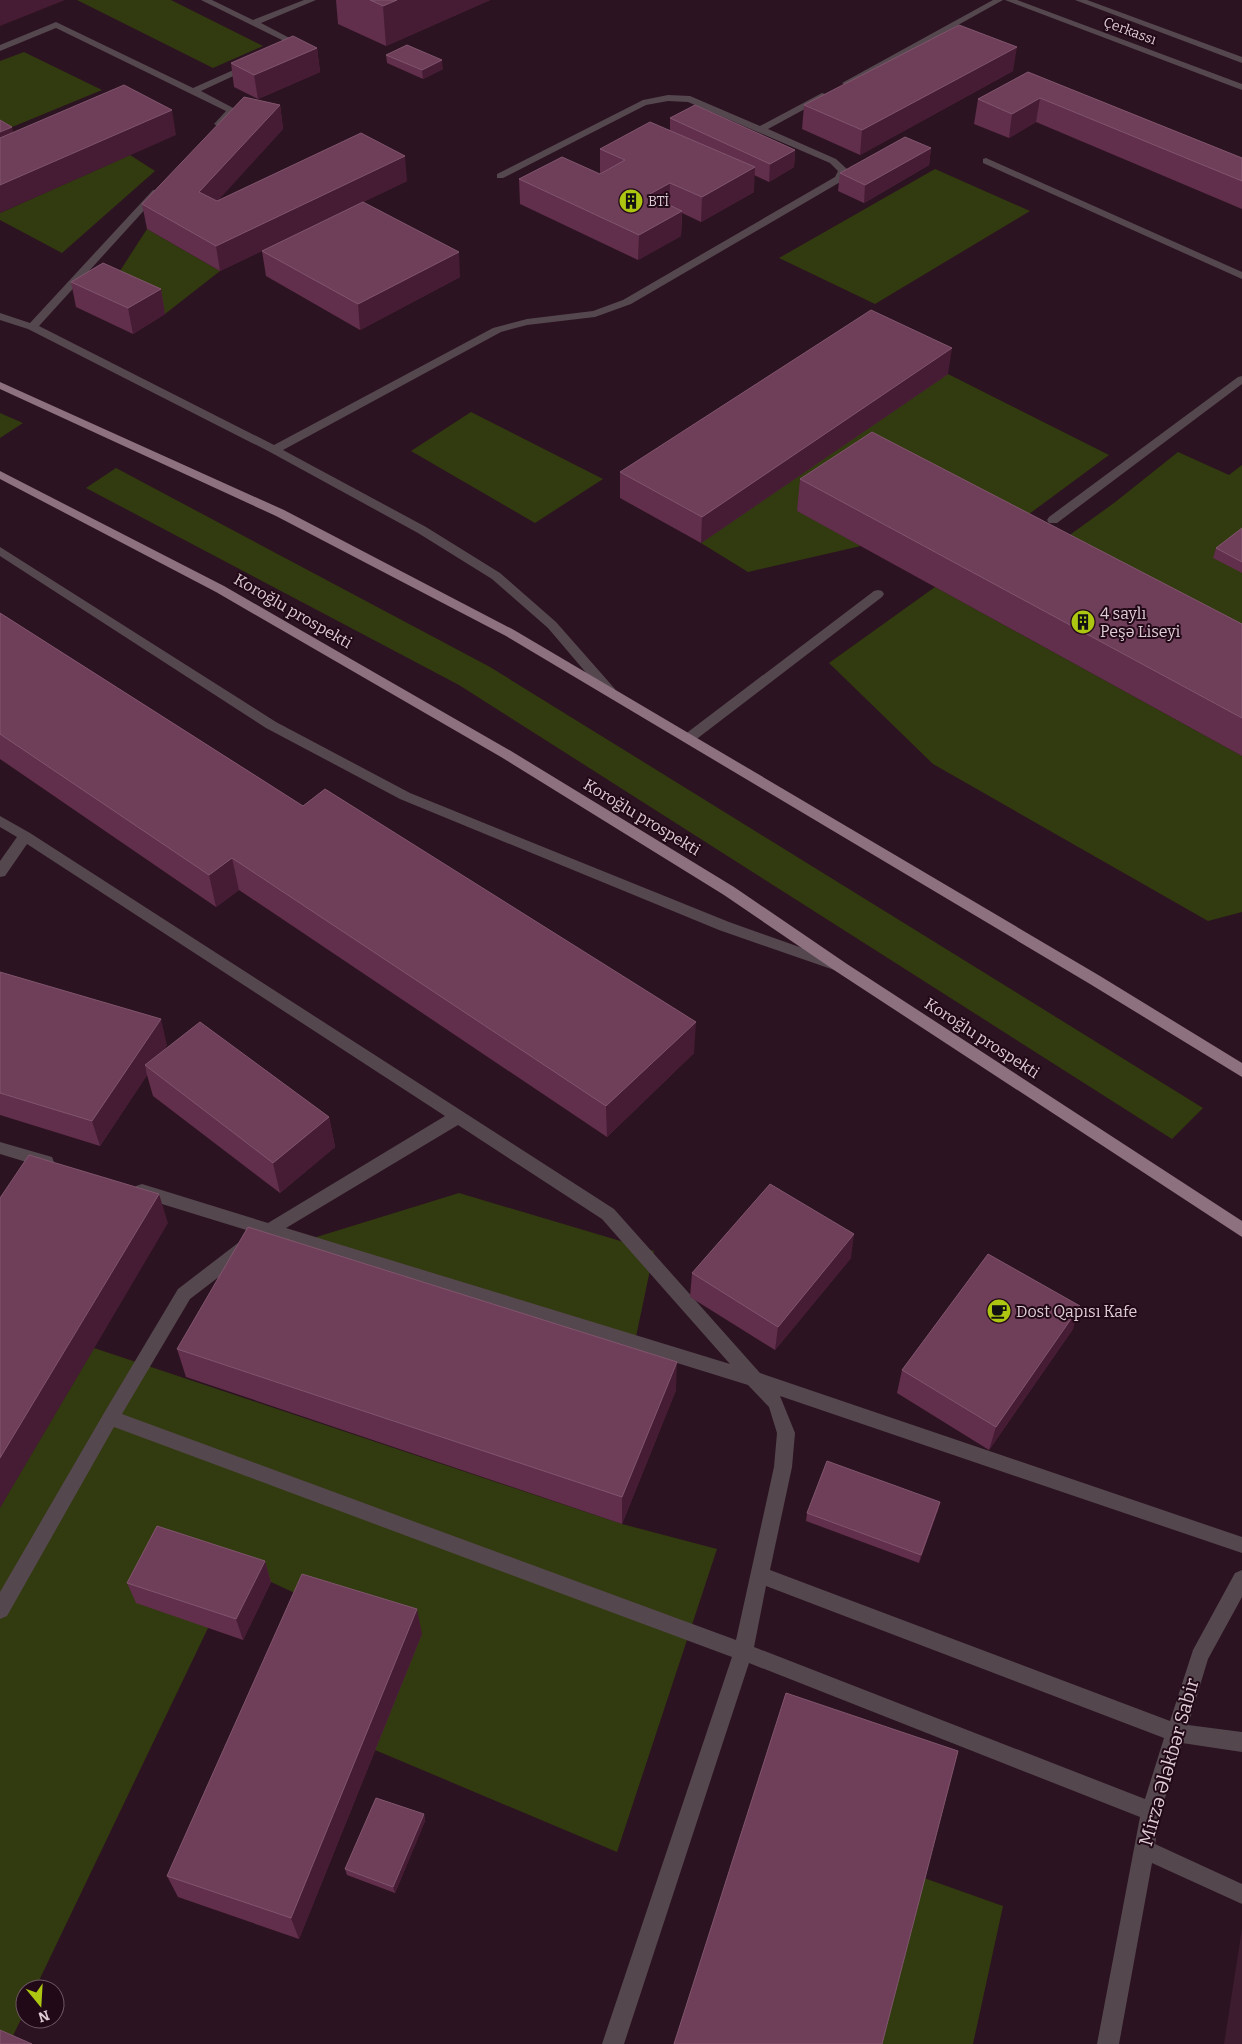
<svg xmlns="http://www.w3.org/2000/svg" width="1242" height="2044" font-family="Bitter,serif">
  <rect width="100%" height="100%" fill="#2c1321"/>
  <path fill="#3c1c2e" d="M 1242,1929 L 1242,2044 L 1224,2044 Z"/>
  <path fill="#323a0f" d="M 77,0 L 171,0 L 263,46 L 213,68 Z
    M 24,52 L 102,90 L 0,132 L 0,61 Z
    M 130,155 L 155,171 L 62,253 L 0,220 L 0,213 Z
    M 935,169 L 1030,211 L 875,304 L 779,258 Z
    M 147,229 L 220,271 L 165,314 L 109,288 Z
    M 948,374 L 1109,455 L 1002,534 L 798,511 L 861,546 L 748,572 L 701,543 Z
    M 471,412 L 603,479 L 535,523 L 411,451 Z
    M 0,413 L 23,423 L 0,438 Z
    M 1178,452 L 1229,475 L 1242,465 L 1242,650 L 1042,555 L 1114,503 Z
    M 116,468 L 490,667 L 1203,1108 L 1172,1139 L 459,685 L 86,488 Z
    M 935,587 L 1242,756 L 1242,912 L 1208,921 L 933,764 L 829,663 Z
    M 459,1193 L 654,1251 L 628,1375 L 255,1256 Z
    M 94,1348 L 622,1524 L 717,1549 L 617,1852 L 375,1750 L 310,1600 L 271,1582 L 208,1628 L 35,1989 L 25,1989 L 25,2011 L 9,2044 L 0,2041 L 0,1507 Z
    M 924,1878 L 1003,1906 L 973,2044 L 881,2044 Z"/>
  <g fill="none" stroke-linecap="round" stroke-linejoin="round">
    <path fill="#55474e" fill-rule="evenodd" d="M 201,0 L 212,0 L 253,20 L 304,0 L 316,0 L 261,23 L 301,44 L 289,51 L 284,48 L 290,44 Z
      M 993,0 L 1003,0 L 850,85 L 847,86 L 842,83 Z
      M 1005,0 L 1017,0 L 1242,84 L 1242,90 Z
      M 1075,0 L 1087,0 L 1242,57 L 1242,63 Z
      M 56,22 L 193,88 L 247,64 L 253,64 L 255,66 L 201,91 L 237,110 L 222,126 L 219,127 L 214,124 L 226,111 L 56,28 L 0,51 L 0,45 Z
      M 822,93 L 825,94 L 825,98 L 768,129 L 836,159 L 848,170 L 842,181 L 631,304 L 595,317 L 527,325 L 501,332 L 283,450 L 426,527 L 500,573 L 556,622 L 615,689 L 616,692 L 615,695 L 605,695 L 548,628 L 492,579 L 418,533 L 270,452 L 28,329 L 0,320 L 0,313 L 30,323 L 153,190 L 159,190 L 159,194 L 39,326 L 274,445 L 493,328 L 527,319 L 593,311 L 623,300 L 835,177 L 838,171 L 830,163 L 688,102 L 668,101 L 646,105 L 503,178 L 497,178 L 497,174 L 643,100 L 668,95 L 690,96 L 760,126 Z
      M 986,158 L 1242,272 L 1242,279 L 983,163 L 983,159 Z
      M 1242,376 L 1242,384 L 1057,523 L 1049,523 L 1047,520 L 1049,517 L 1238,377 Z
      M 0,547 L 276,722 L 410,793 L 729,922 L 842,962 L 844,966 L 842,970 L 837,971 L 719,930 L 400,799 L 266,728 L 0,556 Z
      M 878,590 L 882,591 L 884,594 L 882,597 L 694,741 L 684,741 L 682,738 L 684,735 L 874,591 Z
      M 0,816 L 30,833 L 614,1209 L 760,1373 L 1242,1537 L 1242,1553 L 780,1396 L 795,1433 L 792,1467 L 770,1570 L 1170,1721 L 1193,1650 L 1235,1573 L 1242,1570 L 1242,1597 L 1208,1659 L 1188,1725 L 1242,1732 L 1242,1752 L 1182,1743 L 1161,1811 L 1155,1844 L 1242,1884 L 1242,1904 L 1152,1863 L 1119,2044 L 1097,2044 L 1140,1817 L 749,1663 L 624,2044 L 602,2044 L 732,1657 L 114,1427 L 7,1616 L 0,1619 L 0,1592 L 104,1413 L 178,1289 L 238,1243 L 244,1241 L 250,1243 L 252,1248 L 250,1253 L 190,1299 L 122,1414 L 736,1640 L 774,1467 L 777,1433 L 769,1407 L 748,1385 L 271,1237 L 263,1241 L 257,1239 L 256,1233 L 136,1196 L 134,1191 L 136,1186 L 142,1184 L 268,1223 L 445,1116 L 27,844 L 5,876 L 0,877 L 0,861 L 17,837 L 0,827 ZM 458,1125 L 602,1219 L 730,1364 L 286,1228 ZM 766,1586 L 1164,1738 L 1145,1799 L 754,1647 Z
      M 0,1142 L 52,1157 L 54,1162 L 52,1167 L 46,1168 L 0,1154 Z"/>
    <path fill="#8d717f" fill-rule="evenodd" d="M 0,382 L 284,510 L 514,630 L 1100,976 L 1242,1063 L 1242,1077 L 1090,984 L 506,636 L 276,516 L 0,389 Z
      M 0,471 L 224,586 L 511,751 L 734,887 L 847,964 L 1242,1221 L 1242,1237 L 837,972 L 724,895 L 501,757 L 216,592 L 0,479 Z"/>
  </g>
  <path fill="#612e4b" d="M 336,0 L 490,0 L 386,46 L 338,24 Z
    M 317,48 L 320,72 L 258,99 L 234,87 L 231,63 Z
    M 386,55 L 443,69 L 423,79 L 387,63 Z
    M 1013,71 L 860,155 L 802,129 L 804,105 Z
    M 1028,72 L 1242,158 L 1242,209 L 1036,122 L 1009,138 L 974,124 L 978,99 Z
    M 280,105 L 283,129 L 218,200 L 407,181 L 363,202 L 460,277 L 360,330 L 266,276 L 262,251 L 345,211 L 220,271 L 147,229 L 142,204 Z
    M 670,118 L 795,150 L 794,167 L 769,182 L 754,175 L 754,192 L 701,222 L 682,213 L 681,236 L 638,260 L 520,204 L 519,179 L 600,174 L 600,149 L 670,130 Z
    M 931,148 L 929,165 L 864,203 L 838,191 L 840,173 Z
    M 71,282 L 161,289 L 165,314 L 133,334 L 76,307 Z
    M 948,374 L 701,543 L 620,498 L 620,472 Z
    M 800,479 L 1242,624 L 1242,756 L 797,511 Z
    M 1242,528 L 1242,573 L 1213,558 L 1216,548 Z
    M 0,613 L 303,806 L 694,1053 L 607,1137 L 239,890 L 216,907 L 0,759 Z
    M 0,972 L 167,1045 L 163,1051 L 329,1117 L 335,1147 L 280,1193 L 153,1096 L 147,1075 L 100,1146 L 0,1115 Z
    M 851,1258 L 775,1350 L 690,1297 L 692,1273 Z
    M 1073,1329 L 989,1450 L 897,1393 L 902,1370 Z
    M 177,1349 L 676,1390 L 622,1524 L 186,1377 Z
    M 940,1502 L 938,1510 L 919,1563 L 806,1521 L 807,1513 Z
    M 265,1561 L 271,1582 L 243,1640 L 136,1603 L 127,1583 Z
    M 422,1634 L 299,1939 L 178,1897 L 167,1876 Z
    M 424,1814 L 425,1821 L 395,1893 L 347,1875 L 345,1869 Z"/>
  <path fill="#461c34" d="M 0,0 L 65,0 L 0,26 Z
    M 397,0 L 490,0 L 386,46 L 383,6 Z
    M 1017,47 L 1013,71 L 860,155 L 862,130 Z
    M 317,48 L 320,72 L 258,99 L 254,75 Z
    M 442,60 L 443,69 L 423,79 L 422,70 Z
    M 1040,98 L 1036,122 L 1009,138 L 1012,114 Z
    M 280,105 L 283,129 L 203,217 L 199,192 Z
    M 172,110 L 176,135 L 0,213 L 0,185 Z
    M 12,127 L 16,144 L 0,151 L 0,132 Z
    M 931,148 L 929,165 L 864,203 L 865,185 Z
    M 795,150 L 794,167 L 769,182 L 770,164 Z
    M 405,156 L 407,181 L 220,271 L 216,246 Z
    M 755,167 L 754,192 L 701,222 L 702,197 Z
    M 670,183 L 669,207 L 648,195 Z
    M 682,211 L 681,236 L 638,260 L 639,235 Z
    M 459,252 L 460,277 L 360,330 L 358,304 Z
    M 161,289 L 165,314 L 133,334 L 128,308 Z
    M 952,348 L 948,374 L 701,543 L 702,517 Z
    M 232,858 L 239,890 L 216,907 L 209,875 Z
    M 161,1019 L 167,1045 L 151,1070 L 145,1065 L 147,1075 L 100,1146 L 92,1121 Z
    M 696,1022 L 694,1053 L 607,1137 L 606,1106 Z
    M 329,1117 L 335,1147 L 280,1193 L 273,1163 Z
    M 159,1194 L 168,1223 L 0,1508 L 0,1458 Z
    M 854,1234 L 851,1258 L 775,1350 L 778,1327 Z
    M 1080,1306 L 1073,1329 L 989,1450 L 996,1427 Z
    M 677,1362 L 676,1390 L 622,1524 L 622,1497 Z
    M 940,1502 L 938,1510 L 919,1563 L 921,1555 Z
    M 265,1561 L 271,1582 L 243,1640 L 236,1619 Z
    M 417,1609 L 422,1634 L 299,1939 L 291,1918 Z
    M 424,1814 L 425,1821 L 395,1893 L 393,1887 Z"/>
  <path fill="#6f3f5a" stroke="#80556d" d="M 370,0 L 397,0 L 383,6 Z
    M 959,25 L 1017,47 L 862,130 L 804,105 Z
    M 293,36 L 317,48 L 254,75 L 231,63 Z
    M 407,45 L 442,60 L 422,70 L 386,55 Z
    M 1028,72 L 1242,158 L 1242,181 L 1040,98 L 1012,114 L 978,99 Z
    M 124,85 L 172,110 L 0,185 L 0,138 Z
    M 244,97 L 280,105 L 199,192 L 217,201 L 361,133 L 405,156 L 216,246 L 142,204 Z
    M 695,105 L 795,150 L 770,164 L 670,118 Z
    M 0,120 L 12,127 L 0,132 Z
    M 650,122 L 755,167 L 702,197 L 670,183 L 648,195 L 682,211 L 639,235 L 519,179 L 562,157 L 600,174 L 625,160 L 600,149 Z
    M 905,137 L 931,148 L 865,185 L 840,173 Z
    M 363,202 L 459,252 L 358,304 L 262,251 Z
    M 103,263 L 161,289 L 128,308 L 71,282 Z
    M 871,310 L 952,348 L 702,517 L 620,472 Z
    M 872,432 L 1242,624 L 1242,718 L 800,479 Z
    M 1242,528 L 1242,562 L 1216,548 Z
    M 0,613 L 303,806 L 325,789 L 696,1022 L 606,1106 L 232,858 L 209,875 L 0,734 Z
    M 0,972 L 161,1019 L 92,1121 L 0,1093 Z
    M 200,1022 L 329,1117 L 273,1163 L 145,1065 Z
    M 29,1155 L 159,1194 L 0,1458 L 0,1198 Z
    M 770,1184 L 854,1234 L 778,1327 L 692,1273 Z
    M 248,1227 L 677,1362 L 622,1497 L 177,1349 Z
    M 988,1254 L 1080,1306 L 996,1427 L 902,1370 Z
    M 827,1461 L 940,1502 L 921,1555 L 807,1513 Z
    M 157,1526 L 265,1561 L 236,1619 L 127,1583 Z
    M 302,1574 L 417,1609 L 291,1918 L 167,1876 Z
    M 786,1693 L 958,1751 L 882,2044 L 674,2044 Z
    M 376,1798 L 424,1814 L 393,1887 L 345,1869 Z
    M 0,2030 L 32,2044 L 0,2044 Z"/>
  <defs>
    <symbol id="building-disc" viewBox="-11 -11 22 22"><circle r="9.5" fill="#acc611" stroke="#220917"/><path d="M-4-6H4V6H1V3H-1V6H-4ZM-2.5-4.3h1.7v1.8h-1.7ZM.8-4.3h1.7v1.8H.8ZM-2.5-1h1.7V.8h-1.7ZM.8-1h1.7V.8H.8Z" fill="#111"/></symbol>
    <symbol id="cafe-disc" viewBox="-11 -11 22 22"><circle r="9.5" fill="#acc611" stroke="#220917"/><path d="M-5.5-4.5H6V0H3Q3 3.5 0 3.5H-2.5Q-5.5 3.5-5.5 0ZM3-3.2v2h1.7v-2ZM-6 4.5H4V6H-6Z" fill="#111"/></symbol>
  </defs>
  <g fill-rule="evenodd">
    <use href="#building-disc" x="617" y="187" width="28" height="28"/>
    <use href="#building-disc" x="1069" y="608" width="28" height="28"/>
    <use href="#cafe-disc" x="985" y="1297" width="28" height="28"/>
  </g>
  <g text-anchor="middle" dominant-baseline="central" stroke-width="4" stroke-linejoin="round" paint-order="stroke">
    <g font-size="14" fill="#deccd4" stroke="#220917">
      <text transform="translate(1130 31) rotate(20)">Çerkassı</text>
    </g>
    <g font-size="14" fill="#deccd4" stroke="#220917" text-anchor="start">
      <text x="648" y="201">BTİ</text>
    </g>
    <g font-size="16" fill="#deccd4" stroke="#220917">
      <text transform="translate(293 611) rotate(30)">Koroğlu prospekti</text>
      <text transform="translate(642 817) rotate(31)">Koroğlu prospekti</text>
      <text transform="translate(982 1038) rotate(33)">Koroğlu prospekti</text>
    </g>
    <g font-size="16" fill="#deccd4" stroke="#220917" text-anchor="start">
      <text x="1100" y="613">4 saylı<tspan x="1100" dy="18">Peşə Liseyi</tspan></text>
      <text x="1016" y="1311">Dost Qapısı Kafe</text>
    </g>
    <g font-size="19" fill="#deccd4" stroke="#220917">
      <text transform="translate(1169 1762) rotate(-74)">Mirzə Ələkbər Sabir</text>
    </g>
  </g>
  <g transform="translate(40 2004) rotate(162)"><circle r="24" fill="#220917" stroke="#6d5763"/>
  <path d="M0-4L9 19L0 12L-9 19Z" fill="#acc611"/>
  <text y="-8" font-size="14" font-weight="bold" text-anchor="middle" fill="#deccd4">N</text>
  </g>
</svg>
